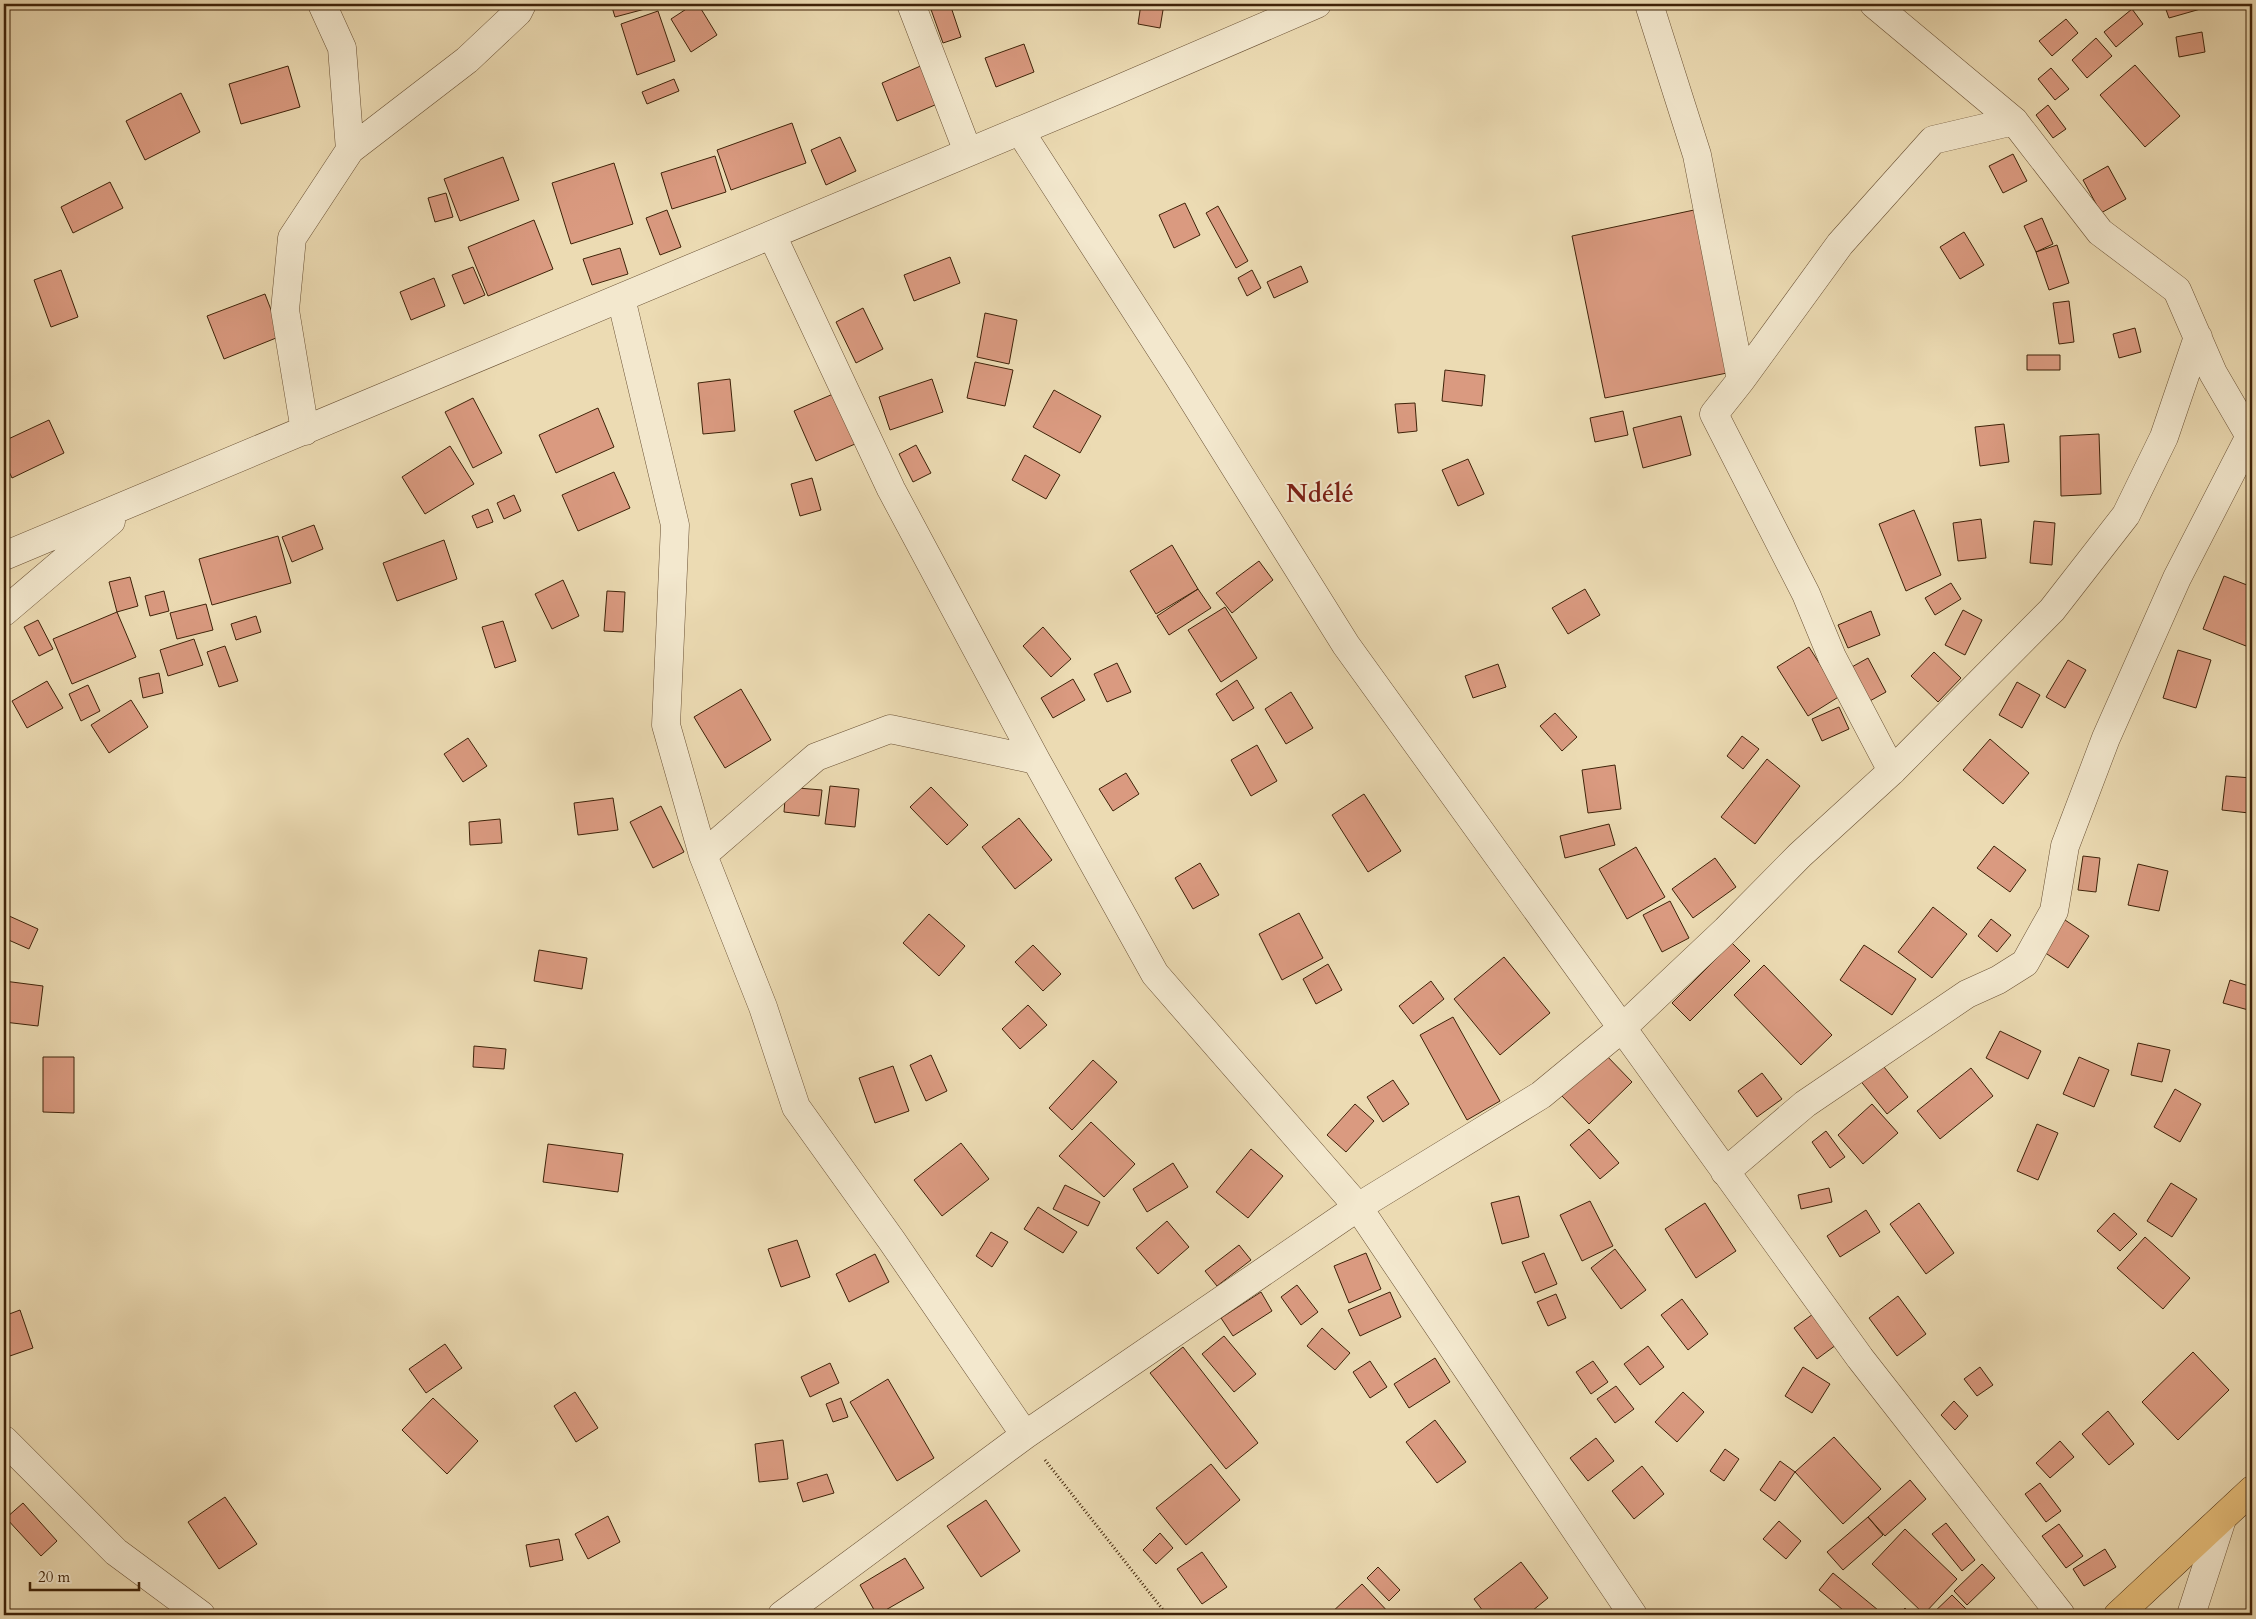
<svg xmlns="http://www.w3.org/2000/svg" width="2256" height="1619" font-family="Cardo,serif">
  <rect width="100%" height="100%" fill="#ecdbb3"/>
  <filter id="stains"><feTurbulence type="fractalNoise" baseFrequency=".004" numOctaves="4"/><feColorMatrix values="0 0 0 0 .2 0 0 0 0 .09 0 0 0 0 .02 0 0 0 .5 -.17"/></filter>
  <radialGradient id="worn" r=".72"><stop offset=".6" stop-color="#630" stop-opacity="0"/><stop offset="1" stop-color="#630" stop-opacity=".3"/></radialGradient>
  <path fill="#da9a80" stroke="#3f2309" d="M 611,4 L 644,4 L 645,9 L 615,17 Z
    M 694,4 L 698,4 L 717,35 L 691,52 L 671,19 Z
    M 742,4 L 753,4 L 746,9 Z
    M 813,4 L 830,4 L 814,8 Z
    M 929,4 L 950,4 L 961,37 L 943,43 Z
    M 1141,4 L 1164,4 L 1160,28 L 1138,24 Z
    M 2164,4 L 2203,4 L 2204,8 L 2169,18 Z
    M 2132,9 L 2143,24 L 2116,47 L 2104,32 Z
    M 658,11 L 675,61 L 637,75 L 621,24 Z
    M 2066,19 L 2078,33 L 2052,56 L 2039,41 Z
    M 2202,32 L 2205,52 L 2179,57 L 2176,37 Z
    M 2096,38 L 2112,56 L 2087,78 L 2072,60 Z
    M 1024,44 L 1034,72 L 996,87 L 985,58 Z
    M 925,64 L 942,102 L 897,121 L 882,83 Z
    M 2135,65 L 2180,116 L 2145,147 L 2100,95 Z
    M 288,66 L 300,107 L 241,124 L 229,84 Z
    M 2051,68 L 2069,89 L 2055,100 L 2038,79 Z
    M 674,79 L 679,91 L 647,104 L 642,92 Z
    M 181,93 L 200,132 L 145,160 L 126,121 Z
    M 2048,105 L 2066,129 L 2053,138 L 2036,115 Z
    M 792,123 L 806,163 L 731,190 L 717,150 Z
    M 840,137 L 856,171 L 826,185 L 811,150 Z
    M 2013,154 L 2027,181 L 2003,193 L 1989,166 Z
    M 715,156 L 726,192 L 672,209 L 661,173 Z
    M 503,157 L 519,200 L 460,221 L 444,179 Z
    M 614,163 L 633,224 L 571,244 L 552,183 Z
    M 2108,166 L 2126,199 L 2101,213 L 2083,180 Z
    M 110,182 L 123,208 L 73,233 L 61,207 Z
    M 446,193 L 453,217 L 435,222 L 428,198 Z
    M 1185,203 L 1200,235 L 1174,248 L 1159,215 Z
    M 1218,206 L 1248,261 L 1236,268 L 1206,213 Z
    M 667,210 L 681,247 L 660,255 L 646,218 Z
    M 1694,210 L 1727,373 L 1605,398 L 1572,236 Z
    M 2042,218 L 2053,244 L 2036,252 L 2024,226 Z
    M 534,220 L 553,269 L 488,296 L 468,247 Z
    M 1964,232 L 1984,265 L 1960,279 L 1940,247 Z
    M 2057,245 L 2069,283 L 2049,290 L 2036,252 Z
    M 620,248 L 628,274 L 592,285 L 583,259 Z
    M 950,257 L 960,283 L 914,301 L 904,275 Z
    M 1301,266 L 1308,282 L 1274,298 L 1267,282 Z
    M 473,267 L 485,295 L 464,304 L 452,275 Z
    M 61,270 L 78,317 L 51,327 L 34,280 Z
    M 1252,270 L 1261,288 L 1247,296 L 1238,278 Z
    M 434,278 L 445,306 L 411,320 L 400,292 Z
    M 265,294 L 281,336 L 224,359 L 207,316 Z
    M 2069,301 L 2074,342 L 2059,344 L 2053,303 Z
    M 863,308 L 883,349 L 856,363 L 836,322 Z
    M 985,313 L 1017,320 L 1009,364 L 977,357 Z
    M 2135,328 L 2141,352 L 2119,358 L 2113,334 Z
    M 2027,355 L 2060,355 L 2060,370 L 2027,370 Z
    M 975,362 L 1013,370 L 1005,406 L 967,398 Z
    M 1445,370 L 1485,375 L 1482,406 L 1442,401 Z
    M 730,379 L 735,431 L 703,434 L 698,383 Z
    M 932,379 L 943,412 L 890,430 L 879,397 Z
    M 1054,390 L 1101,416 L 1080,453 L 1033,427 Z
    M 833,394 L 855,444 L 816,461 L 794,411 Z
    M 473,398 L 502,453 L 473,468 L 445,412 Z
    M 1415,403 L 1417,431 L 1398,433 L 1395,404 Z
    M 598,408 L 614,447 L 556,473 L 539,435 Z
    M 1623,411 L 1628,435 L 1595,442 L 1590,418 Z
    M 1681,416 L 1691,455 L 1643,468 L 1633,428 Z
    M 49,420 L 64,453 L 12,478 L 4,461 L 4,441 Z
    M 2004,424 L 2009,462 L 1980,466 L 1975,427 Z
    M 2099,434 L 2101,494 L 2061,496 L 2060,436 Z
    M 916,445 L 931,473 L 913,482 L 899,454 Z
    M 450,446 L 474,484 L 425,514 L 402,477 Z
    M 1025,455 L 1060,475 L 1046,499 L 1012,480 Z
    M 1468,459 L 1484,494 L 1458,506 L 1442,470 Z
    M 614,472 L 630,508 L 578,531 L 562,495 Z
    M 812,478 L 821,510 L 800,516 L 791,484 Z
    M 514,495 L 521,511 L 504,519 L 497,503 Z
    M 488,509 L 493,522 L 477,528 L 472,516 Z
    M 1914,510 L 1941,575 L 1906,591 L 1879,524 Z
    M 1981,519 L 1986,558 L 1958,561 L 1953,523 Z
    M 2034,521 L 2055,523 L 2052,565 L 2030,563 Z
    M 314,525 L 323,549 L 292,562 L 282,537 Z
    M 278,536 L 291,583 L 212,605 L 199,559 Z
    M 444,540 L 457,579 L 397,601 L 383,563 Z
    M 1172,545 L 1198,589 L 1156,614 L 1130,571 Z
    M 1259,561 L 1273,580 L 1232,613 L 1216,593 Z
    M 2224,576 L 2252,587 L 2252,629 L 2246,646 L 2203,629 Z
    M 130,577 L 138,606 L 117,612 L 109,582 Z
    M 563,580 L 579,616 L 552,629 L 535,594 Z
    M 1951,583 L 1961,599 L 1935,615 L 1925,598 Z
    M 1198,589 L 1211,608 L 1169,635 L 1157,616 Z
    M 1585,589 L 1600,615 L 1568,634 L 1552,608 Z
    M 164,591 L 169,611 L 150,616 L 145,596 Z
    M 607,591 L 625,592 L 623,632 L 604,631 Z
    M 206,604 L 213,630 L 177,639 L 170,613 Z
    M 1225,607 L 1257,658 L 1221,682 L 1188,630 Z
    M 1963,610 L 1982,620 L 1965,655 L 1945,645 Z
    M 1871,611 L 1880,635 L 1848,648 L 1838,625 Z
    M 117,612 L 136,657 L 72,684 L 53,639 Z
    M 256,616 L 261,632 L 236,640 L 231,624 Z
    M 38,620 L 53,649 L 39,656 L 24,627 Z
    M 503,621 L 516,661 L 495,668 L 482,627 Z
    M 1043,627 L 1071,659 L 1051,677 L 1023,646 Z
    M 194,639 L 203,665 L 168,676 L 160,650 Z
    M 225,646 L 238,681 L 219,687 L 207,652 Z
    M 1809,647 L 1840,696 L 1808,716 L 1777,667 Z
    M 2178,650 L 2211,660 L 2196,708 L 2163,698 Z
    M 1934,652 L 1961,678 L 1938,702 L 1911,676 Z
    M 1868,658 L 1886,692 L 1868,702 L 1850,668 Z
    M 2068,660 L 2086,670 L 2065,708 L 2046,697 Z
    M 1117,663 L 1131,692 L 1107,702 L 1094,674 Z
    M 1498,664 L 1506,687 L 1473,698 L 1465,676 Z
    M 159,673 L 163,693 L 143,698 L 139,678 Z
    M 1073,679 L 1085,700 L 1053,718 L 1041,698 Z
    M 1237,680 L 1254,708 L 1233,721 L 1216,694 Z
    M 47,681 L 63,708 L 27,728 L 12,701 Z
    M 2017,682 L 2040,695 L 2022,728 L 1999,715 Z
    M 88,685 L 100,711 L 81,721 L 69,694 Z
    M 741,689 L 771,740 L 725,768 L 694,717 Z
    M 1291,692 L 1313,728 L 1286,744 L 1265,709 Z
    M 131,700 L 148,727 L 109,753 L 91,725 Z
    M 1839,707 L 1849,729 L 1822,741 L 1812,719 Z
    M 1555,713 L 1577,737 L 1562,751 L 1540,726 Z
    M 1742,736 L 1759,749 L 1743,769 L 1727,756 Z
    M 468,738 L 487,766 L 463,782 L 444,754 Z
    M 1990,739 L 2029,773 L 2003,804 L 1963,770 Z
    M 1257,745 L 1277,781 L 1251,796 L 1231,760 Z
    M 1767,759 L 1800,786 L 1755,844 L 1721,817 Z
    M 1615,765 L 1621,809 L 1588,813 L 1582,770 Z
    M 1126,773 L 1139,794 L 1113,811 L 1099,789 Z
    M 2226,776 L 2252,778 L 2249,813 L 2222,810 Z
    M 830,786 L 859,789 L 855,827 L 825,824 Z
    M 786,787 L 822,790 L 819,816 L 784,812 Z
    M 931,787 L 968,825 L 947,845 L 910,807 Z
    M 1364,794 L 1401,851 L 1368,872 L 1332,815 Z
    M 613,798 L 618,830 L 578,835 L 574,803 Z
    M 661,806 L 684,852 L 653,868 L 630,822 Z
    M 1019,818 L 1052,860 L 1015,889 L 982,847 Z
    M 500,819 L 502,843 L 470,845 L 469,822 Z
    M 1609,824 L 1615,845 L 1565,858 L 1560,836 Z
    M 1994,846 L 2026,870 L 2010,892 L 1977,868 Z
    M 1636,847 L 1665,897 L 1627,919 L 1599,869 Z
    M 2083,856 L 2100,858 L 2096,892 L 2078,890 Z
    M 1715,858 L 1736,887 L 1693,918 L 1672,889 Z
    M 1200,863 L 1219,895 L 1193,909 L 1175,878 Z
    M 2138,864 L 2168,871 L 2159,911 L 2128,905 Z
    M 1670,901 L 1689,938 L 1662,952 L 1643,915 Z
    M 1933,907 L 1967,934 L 1932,978 L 1898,952 Z
    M 1299,913 L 1323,958 L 1282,980 L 1259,934 Z
    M 929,914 L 965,946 L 939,976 L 903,943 Z
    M 7,915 L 38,929 L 29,949 L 4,938 L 4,921 Z
    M 2062,918 L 2089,936 L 2068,968 L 2041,950 Z
    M 1991,919 L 2011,935 L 1997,952 L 1978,936 Z
    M 1732,943 L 1750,961 L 1690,1021 L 1672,1003 Z
    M 1033,945 L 1061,974 L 1043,991 L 1015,962 Z
    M 1864,945 L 1916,979 L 1892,1015 L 1840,980 Z
    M 539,950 L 587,958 L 582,989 L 534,981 Z
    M 1504,957 L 1550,1013 L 1500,1055 L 1454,999 Z
    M 1328,964 L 1342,990 L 1316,1004 L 1303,979 Z
    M 1764,965 L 1832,1035 L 1801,1065 L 1734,995 Z
    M 2230,980 L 2252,987 L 2252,1011 L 2223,1003 Z
    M 4,981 L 43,986 L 38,1026 L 4,1022 Z
    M 1431,981 L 1444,999 L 1413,1024 L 1399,1006 Z
    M 1028,1005 L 1047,1025 L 1020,1049 L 1002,1029 Z
    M 1453,1017 L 1500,1101 L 1467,1120 L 1420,1035 Z
    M 2000,1031 L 2041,1051 L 2028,1079 L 1986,1058 Z
    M 2138,1043 L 2170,1050 L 2162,1082 L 2131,1075 Z
    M 474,1046 L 506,1049 L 504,1069 L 473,1067 Z
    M 1604,1053 L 1632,1082 L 1589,1124 L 1561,1095 Z
    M 931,1055 L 947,1091 L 926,1101 L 910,1065 Z
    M 43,1057 L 74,1057 L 74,1113 L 43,1112 Z
    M 2079,1057 L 2109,1070 L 2094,1107 L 2063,1094 Z
    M 1093,1060 L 1117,1082 L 1072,1130 L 1049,1108 Z
    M 1880,1062 L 1908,1097 L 1887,1114 L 1859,1079 Z
    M 893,1066 L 909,1111 L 875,1123 L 859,1078 Z
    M 1971,1068 L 1993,1096 L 1940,1139 L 1917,1111 Z
    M 1762,1073 L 1782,1099 L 1757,1117 L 1738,1091 Z
    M 1393,1080 L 1409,1104 L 1383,1122 L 1367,1097 Z
    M 2175,1089 L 2201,1104 L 2180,1142 L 2154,1127 Z
    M 1355,1104 L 1374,1121 L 1346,1152 L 1327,1135 Z
    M 1872,1104 L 1898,1133 L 1863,1164 L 1838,1135 Z
    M 1091,1122 L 1135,1164 L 1104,1197 L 1059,1156 Z
    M 2037,1124 L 2058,1133 L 2038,1180 L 2017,1171 Z
    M 1589,1129 L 1619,1163 L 1600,1179 L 1570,1145 Z
    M 1826,1131 L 1845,1157 L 1830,1168 L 1812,1142 Z
    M 961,1143 L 989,1179 L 942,1216 L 914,1180 Z
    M 548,1144 L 623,1154 L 618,1192 L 543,1182 Z
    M 1251,1149 L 1283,1176 L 1248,1218 L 1216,1192 Z
    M 1173,1163 L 1188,1187 L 1147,1212 L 1133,1189 Z
    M 2171,1183 L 2197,1199 L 2172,1237 L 2147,1221 Z
    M 1065,1185 L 1100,1202 L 1088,1226 L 1053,1209 Z
    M 1829,1188 L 1832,1202 L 1801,1209 L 1798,1195 Z
    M 1519,1196 L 1529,1237 L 1502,1244 L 1491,1203 Z
    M 1590,1201 L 1613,1246 L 1582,1261 L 1560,1215 Z
    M 1705,1203 L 1736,1251 L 1696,1278 L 1665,1229 Z
    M 1919,1203 L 1954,1253 L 1926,1274 L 1890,1224 Z
    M 1038,1207 L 1077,1232 L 1063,1253 L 1024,1229 Z
    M 1866,1210 L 1880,1232 L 1840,1257 L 1827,1236 Z
    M 2114,1213 L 2137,1234 L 2120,1251 L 2097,1231 Z
    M 1167,1221 L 1189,1247 L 1158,1274 L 1136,1248 Z
    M 991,1232 L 1008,1242 L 992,1267 L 976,1256 Z
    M 2145,1237 L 2190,1278 L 2163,1309 L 2117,1268 Z
    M 797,1240 L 810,1277 L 781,1287 L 768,1249 Z
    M 1239,1245 L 1251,1260 L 1217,1286 L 1205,1271 Z
    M 1615,1249 L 1646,1290 L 1621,1309 L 1591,1268 Z
    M 1366,1253 L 1381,1289 L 1349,1303 L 1334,1266 Z
    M 1544,1253 L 1557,1284 L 1535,1293 L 1522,1262 Z
    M 875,1254 L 889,1282 L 849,1302 L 836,1274 Z
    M 1297,1285 L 1318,1312 L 1301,1325 L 1281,1297 Z
    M 1261,1292 L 1272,1311 L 1233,1336 L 1221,1318 Z
    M 1390,1292 L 1401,1317 L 1360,1336 L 1348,1310 Z
    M 1556,1294 L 1566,1318 L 1548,1326 L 1537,1302 Z
    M 1898,1296 L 1926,1334 L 1897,1356 L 1869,1318 Z
    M 1682,1299 L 1708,1334 L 1688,1350 L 1661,1315 Z
    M 20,1310 L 33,1348 L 4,1358 L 4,1316 Z
    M 1813,1314 L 1836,1345 L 1817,1359 L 1794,1328 Z
    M 1322,1328 L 1350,1353 L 1335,1370 L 1307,1346 Z
    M 1224,1336 L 1256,1374 L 1234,1392 L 1202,1354 Z
    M 445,1344 L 462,1368 L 426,1393 L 409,1369 Z
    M 1648,1346 L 1664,1367 L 1640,1385 L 1624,1364 Z
    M 1183,1347 L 1258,1443 L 1226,1469 L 1150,1373 Z
    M 2193,1352 L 2229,1390 L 2178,1440 L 2142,1402 Z
    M 1435,1358 L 1450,1382 L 1409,1408 L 1394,1384 Z
    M 1370,1361 L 1387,1387 L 1370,1398 L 1353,1372 Z
    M 1593,1361 L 1608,1382 L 1591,1394 L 1576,1372 Z
    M 830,1363 L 839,1383 L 810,1397 L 801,1377 Z
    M 1803,1367 L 1830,1384 L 1812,1413 L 1785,1396 Z
    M 1980,1367 L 1993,1385 L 1977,1396 L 1964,1379 Z
    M 888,1379 L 934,1458 L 897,1481 L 850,1402 Z
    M 1616,1386 L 1634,1409 L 1615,1423 L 1597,1399 Z
    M 575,1392 L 598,1428 L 576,1442 L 554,1406 Z
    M 1683,1392 L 1704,1412 L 1677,1442 L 1655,1422 Z
    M 433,1398 L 478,1441 L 447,1474 L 402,1430 Z
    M 841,1398 L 848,1417 L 833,1422 L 826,1404 Z
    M 1954,1401 L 1968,1416 L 1955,1430 L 1941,1415 Z
    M 2108,1411 L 2134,1444 L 2109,1465 L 2082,1434 Z
    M 1435,1420 L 1466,1462 L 1437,1483 L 1406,1442 Z
    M 1834,1437 L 1881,1489 L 1843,1524 L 1795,1472 Z
    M 1596,1438 L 1614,1461 L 1588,1481 L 1570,1458 Z
    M 783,1440 L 788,1479 L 759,1482 L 755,1444 Z
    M 2060,1441 L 2074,1457 L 2050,1478 L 2036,1463 Z
    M 1725,1449 L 1739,1459 L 1724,1481 L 1710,1471 Z
    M 1780,1461 L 1795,1472 L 1775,1501 L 1760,1490 Z
    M 1211,1464 L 1240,1500 L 1186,1545 L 1156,1508 Z
    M 1642,1466 L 1664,1494 L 1634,1519 L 1612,1491 Z
    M 827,1474 L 834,1493 L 803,1502 L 797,1483 Z
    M 1910,1480 L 1926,1499 L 1885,1536 L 1868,1517 Z
    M 2040,1483 L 2061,1511 L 2046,1522 L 2025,1494 Z
    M 225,1497 L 257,1544 L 219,1569 L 188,1522 Z
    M 986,1500 L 1020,1551 L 981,1577 L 947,1526 Z
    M 23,1503 L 57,1541 L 41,1556 L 6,1518 Z
    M 608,1516 L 620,1542 L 588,1559 L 575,1534 Z
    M 1868,1517 L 1883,1535 L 1843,1570 L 1827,1552 Z
    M 1779,1521 L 1801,1541 L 1786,1559 L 1763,1539 Z
    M 1946,1523 L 1975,1560 L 1962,1571 L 1932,1534 Z
    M 2059,1524 L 2083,1556 L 2066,1568 L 2042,1536 Z
    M 1905,1529 L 1957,1579 L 1924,1614 L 1872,1564 Z
    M 1160,1533 L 1173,1548 L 1156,1564 L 1143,1550 Z
    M 559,1539 L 563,1560 L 530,1567 L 526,1545 Z
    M 2105,1549 L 2116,1567 L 2084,1586 L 2073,1569 Z
    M 1202,1552 L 1227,1587 L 1202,1604 L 1177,1569 Z
    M 905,1558 L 924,1588 L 877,1615 L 860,1585 Z
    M 1521,1562 L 1548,1598 L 1527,1615 L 1486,1615 L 1474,1599 Z
    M 1982,1564 L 1995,1578 L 1967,1605 L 1954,1591 Z
    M 1378,1567 L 1400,1590 L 1389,1601 L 1367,1578 Z
    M 1833,1573 L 1878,1610 L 1874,1615 L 1849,1615 L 1819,1590 Z
    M 1362,1584 L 1391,1615 L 1329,1615 Z
    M 1952,1595 L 1972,1615 L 1931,1615 Z
    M 1905,1608 L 1912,1615 L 1898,1615 Z"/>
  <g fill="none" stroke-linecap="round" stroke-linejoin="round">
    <defs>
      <path id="minor" d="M 911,4 L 968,152
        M 1649,4 L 1697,155 L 1741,380 L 1714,414 L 1806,594 L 1832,657 L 1892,771
        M 1874,4 L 2014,121 L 2100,232 L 2177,290 L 2213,373 L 2252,440
        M 1020,131 L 1178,376 L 1346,645 L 1860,1358 L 2061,1615
        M 350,150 L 467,60 L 518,12 L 522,4
        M 772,235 L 891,489 L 1036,760 L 1155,974 L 1358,1207 L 1633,1615
        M 621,298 L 675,525 L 666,725 L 703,855 L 763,1007 L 796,1107 L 892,1241 L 1025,1435
        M 1741,380 L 1840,244 L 1933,140 L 2014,121
        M 305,431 L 285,310 L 292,238 L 350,150 L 342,48 L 322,4
        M 4,556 L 1110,93 L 1317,4
        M 4,612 L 111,521
        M 703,855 L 816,757 L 890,729 L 1036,760
        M 1725,1172 L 1805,1104 L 1967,994 L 1998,980 L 2025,963 L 2054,911 L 2065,846 L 2106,738 L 2177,578 L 2250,436
        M 4,1440 L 116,1552 L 201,1615
        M 782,1615 L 1025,1435 L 1358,1207 L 1541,1095 L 1621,1029 L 1726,930 L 1800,855 L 1892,771 L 2052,610 L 2126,515 L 2164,437 L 2198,337
        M 2191,1615 L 2222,1519"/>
      <path id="major" d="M 2118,1615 L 2252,1490"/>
    </defs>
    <use href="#minor" stroke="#6a5134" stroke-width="29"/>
    <use href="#major" stroke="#3f2309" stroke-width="29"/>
    <path stroke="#3f2309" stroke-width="3" stroke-dasharray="1 2.5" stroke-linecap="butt" d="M 1045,1460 L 1167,1615"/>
    <use href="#minor" stroke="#f3e8ce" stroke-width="28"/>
    <use href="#major" stroke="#e6be7a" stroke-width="28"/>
  </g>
  <g text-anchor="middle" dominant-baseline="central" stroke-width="4" stroke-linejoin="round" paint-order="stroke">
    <g font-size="25" font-weight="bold" fill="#7a1f14" stroke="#f3e8ce">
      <text x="1320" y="494">Ndélé</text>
    </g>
  </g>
  <rect width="2256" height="1619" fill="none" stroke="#ecdbb3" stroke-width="20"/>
  <rect x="5" y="5" width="2246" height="1609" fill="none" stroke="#3f2309" stroke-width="2.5"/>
  <rect x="10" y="10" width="2236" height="1599" fill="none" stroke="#3f2309"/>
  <path d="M30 1582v8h109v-8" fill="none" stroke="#3f2309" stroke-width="2.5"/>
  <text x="38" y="1582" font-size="15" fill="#3f2309" stroke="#f3e8ce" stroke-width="4" paint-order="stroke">20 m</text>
  <rect width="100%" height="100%" filter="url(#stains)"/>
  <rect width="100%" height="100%" fill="url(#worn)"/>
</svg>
